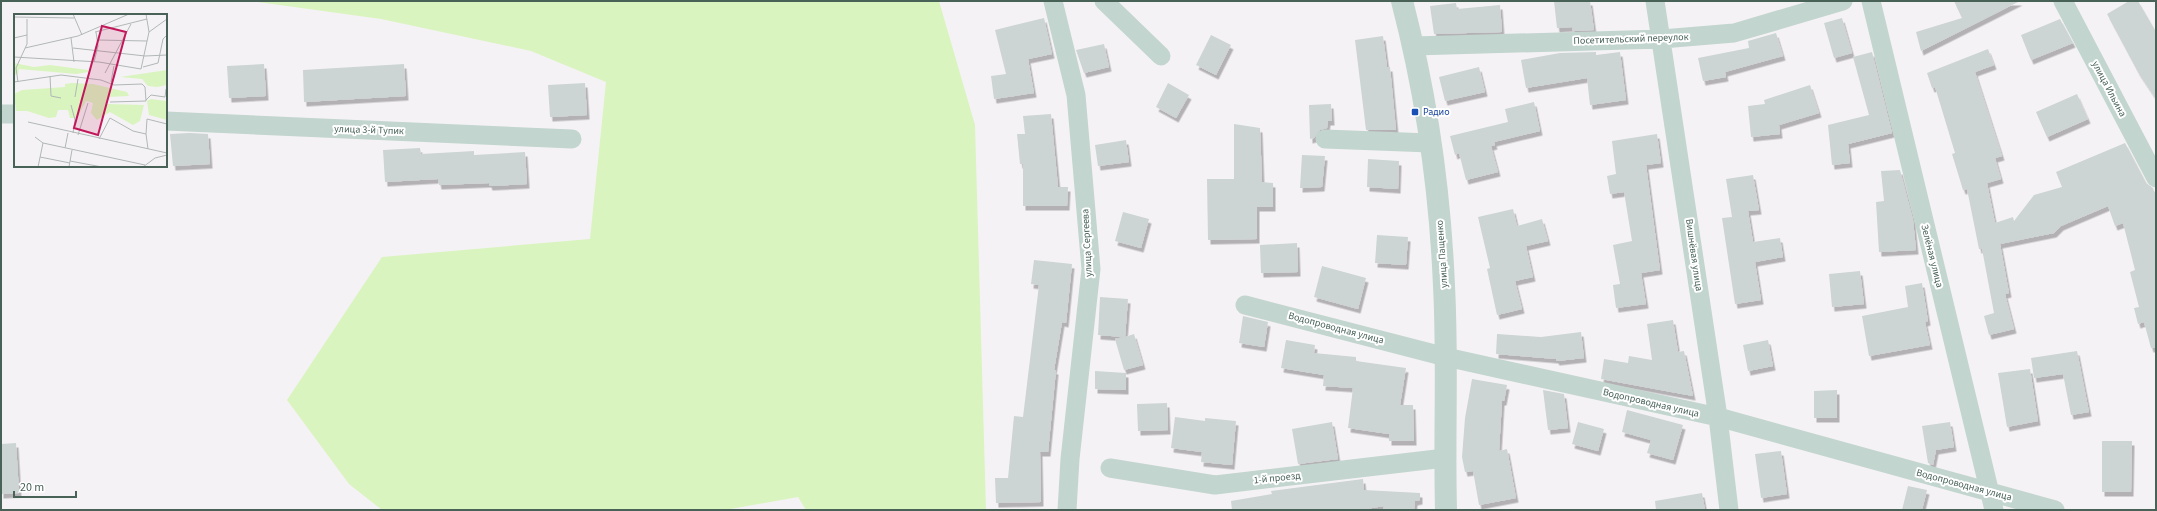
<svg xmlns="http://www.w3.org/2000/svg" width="2157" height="511" font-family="'Source Sans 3',sans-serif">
  <defs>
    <filter id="shadow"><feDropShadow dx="2.5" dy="4.5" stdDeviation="0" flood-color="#0004"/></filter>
  </defs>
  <rect width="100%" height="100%" fill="#f5f2f5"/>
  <path fill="#d9f4bf" d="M 250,1 L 939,1 L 975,125 L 986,510 L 806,510 L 798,497 L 725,510 L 382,510 L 349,484 L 287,400 L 382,257 L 590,239 L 606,82 L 531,51 L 381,19 Z"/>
  <path fill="#ccd5d3" filter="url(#shadow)" d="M 1554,1 L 1590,1 L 1594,30 L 1573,31 L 1572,27 L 1557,28 Z
    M 1954,1 L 2020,1 L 1921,51 L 1916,32 L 1962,18 Z
    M 2129,1 L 2138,1 L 2156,32 L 2156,99 L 2138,72 L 2107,14 Z
    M 1456,3 L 1457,9 L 1500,5 L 1502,32 L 1434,34 L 1430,6 Z
    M 1044,18 L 1052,54 L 1028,59 L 1034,93 L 994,99 L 991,76 L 1006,74 L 995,30 Z
    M 1842,18 L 1852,53 L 1834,58 L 1824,23 Z
    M 2060,19 L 2073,43 L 2031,60 L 2021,35 Z
    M 1776,33 L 1783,56 L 1725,72 L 1726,77 L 1703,81 L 1698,58 L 1749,48 L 1748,41 Z
    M 1211,35 L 1231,45 L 1216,75 L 1196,65 Z
    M 1383,36 L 1387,67 L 1390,67 L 1396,130 L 1366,130 L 1355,40 Z
    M 1104,44 L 1109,67 L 1084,73 L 1076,50 Z
    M 1988,49 L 1994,65 L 1975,72 L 2002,156 L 1995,158 L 2001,179 L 1987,183 L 1995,223 L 2013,217 L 2014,221 L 2034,195 L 2062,187 L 2056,172 L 2125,143 L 2146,183 L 2153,188 L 2156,197 L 2156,347 L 2151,348 L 2144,322 L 2138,324 L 2134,308 L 2139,307 L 2130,272 L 2135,270 L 2123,223 L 2115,226 L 2108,206 L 2061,226 L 2054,233 L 2000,244 L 2009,293 L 2005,294 L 2014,329 L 1989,335 L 1984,316 L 1994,313 L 1982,249 L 1979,249 L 1967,189 L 1963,190 L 1952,154 L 1955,153 L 1935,87 L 1932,88 L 1927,73 Z
    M 1596,52 L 1596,55 L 1620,52 L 1626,100 L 1590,105 L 1587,78 L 1526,88 L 1521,60 L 1560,53 Z
    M 1872,52 L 1892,133 L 1848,144 L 1850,163 L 1832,165 L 1828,125 L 1869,115 L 1853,57 Z
    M 264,64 L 266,96 L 229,98 L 227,66 Z
    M 404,64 L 406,96 L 304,102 L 303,70 Z
    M 1479,67 L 1485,92 L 1445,101 L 1439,77 Z
    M 585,83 L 587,115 L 550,117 L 548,85 Z
    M 1168,83 L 1189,95 L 1176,118 L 1156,107 Z
    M 1810,85 L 1819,113 L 1779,125 L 1780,134 L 1751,137 L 1748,106 L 1765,104 L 1764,100 Z
    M 2077,94 L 2088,119 L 2047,137 L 2036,112 Z
    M 1534,102 L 1540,131 L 1494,142 L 1495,145 L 1491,146 L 1498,172 L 1466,180 L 1459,153 L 1455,155 L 1450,136 L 1508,122 L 1505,109 Z
    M 1331,104 L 1332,121 L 1328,121 L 1327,128 L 1320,130 L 1314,138 L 1310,139 L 1309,105 Z
    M 1051,114 L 1058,187 L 1068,187 L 1067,206 L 1023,206 L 1023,164 L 1020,164 L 1017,134 L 1025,134 L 1023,116 Z
    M 1234,124 L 1260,128 L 1262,182 L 1273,183 L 1273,207 L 1257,207 L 1257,239 L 1208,240 L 1207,179 L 1234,179 Z
    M 190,133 L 208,134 L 210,164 L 173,166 L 170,134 Z
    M 1657,134 L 1661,163 L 1646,165 L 1660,270 L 1641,273 L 1646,304 L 1616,308 L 1613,285 L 1620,284 L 1613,245 L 1632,241 L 1624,192 L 1610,194 L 1607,176 L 1616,174 L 1612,141 Z
    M 1126,140 L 1129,162 L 1098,166 L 1095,145 Z
    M 420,148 L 421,154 L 474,151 L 474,155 L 525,152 L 527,184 L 490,186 L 489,183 L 439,185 L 438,179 L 385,182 L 383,150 Z
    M 1302,155 L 1325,156 L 1322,187 L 1300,188 Z
    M 1368,159 L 1399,161 L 1398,189 L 1367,187 Z
    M 1900,170 L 1913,220 L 1916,250 L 1879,252 L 1876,202 L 1884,201 L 1881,171 Z
    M 1753,175 L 1759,210 L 1748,211 L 1753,242 L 1780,238 L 1783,257 L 1755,262 L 1761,300 L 1735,304 L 1722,218 L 1732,217 L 1726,179 Z
    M 1513,209 L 1517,226 L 1542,219 L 1548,241 L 1526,246 L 1533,277 L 1515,281 L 1522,309 L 1497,315 L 1487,269 L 1490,268 L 1478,217 Z
    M 1123,212 L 1149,219 L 1141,248 L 1115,241 Z
    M 1377,235 L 1408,237 L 1406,265 L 1375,263 Z
    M 1297,243 L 1298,272 L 1261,273 L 1260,245 Z
    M 1034,260 L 1072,264 L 1066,323 L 1062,322 L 1054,370 L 1056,370 L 1048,452 L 1040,452 L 1041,502 L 996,503 L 995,478 L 1008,478 L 1014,416 L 1023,417 L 1039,285 L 1031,284 Z
    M 1322,266 L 1366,278 L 1358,309 L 1314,297 Z
    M 1860,271 L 1864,304 L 1832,307 L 1829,274 Z
    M 1922,283 L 1928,321 L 1925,322 L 1930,345 L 1869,356 L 1862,316 L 1908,307 L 1905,286 Z
    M 1100,297 L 1128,299 L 1125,337 L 1134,334 L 1143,365 L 1124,370 L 1115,339 L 1124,337 L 1098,335 Z
    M 1243,316 L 1268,322 L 1264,347 L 1239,343 Z
    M 1673,320 L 1678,352 L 1684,351 L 1693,396 L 1601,379 L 1604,359 L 1628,363 L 1629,356 L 1652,360 L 1647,324 Z
    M 1581,332 L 1584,358 L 1557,361 L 1556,359 L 1496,354 L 1497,334 L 1541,337 Z
    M 1286,340 L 1315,345 L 1314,353 L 1356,357 L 1356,361 L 1406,368 L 1400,405 L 1413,405 L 1414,441 L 1389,441 L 1389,434 L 1348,428 L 1353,388 L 1323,386 L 1324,375 L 1281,368 Z
    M 1768,340 L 1773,366 L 1748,371 L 1743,345 Z
    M 2077,351 L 2089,412 L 2071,415 L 2063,374 L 2034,378 L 2031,358 Z
    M 2030,369 L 2038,421 L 2007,427 L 1998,373 Z
    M 1095,371 L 1126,373 L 1126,390 L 1095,389 Z
    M 1472,379 L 1507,385 L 1504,401 L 1502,401 L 1499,451 L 1507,449 L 1516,498 L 1479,505 L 1473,471 L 1465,472 L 1462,457 L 1465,418 Z
    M 1543,390 L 1564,394 L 1568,428 L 1548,430 Z
    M 1837,390 L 1837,418 L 1814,418 L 1814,391 Z
    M 1167,403 L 1168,430 L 1138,431 L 1137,404 Z
    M 1627,410 L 1683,425 L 1673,460 L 1647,453 L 1651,440 L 1622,432 Z
    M 1175,417 L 1205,421 L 1205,418 L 1236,421 L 1232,465 L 1201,462 L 1202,452 L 1171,448 Z
    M 1332,422 L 1338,459 L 1298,464 L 1292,429 Z
    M 1578,422 L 1604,429 L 1598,451 L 1572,444 Z
    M 1950,422 L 1954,447 L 1936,450 L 1933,465 L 1928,463 L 1922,426 Z
    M 2102,441 L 2132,441 L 2131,492 L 2102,492 Z
    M 16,443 L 19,493 L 1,494 L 1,444 Z
    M 1781,451 L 1787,494 L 1761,498 L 1755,454 Z
    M 1363,479 L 1364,490 L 1420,493 L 1420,500 L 1415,501 L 1414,510 L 1383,510 L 1384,506 L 1360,510 L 1232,510 L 1231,501 L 1272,494 L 1271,491 Z
    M 1908,486 L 1927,490 L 1922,510 L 1902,510 Z
    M 1702,493 L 1705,510 L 1656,510 L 1655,501 Z"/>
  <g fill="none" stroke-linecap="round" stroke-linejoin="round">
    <path stroke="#c2d5ce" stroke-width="19" d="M 1053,1 L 1076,95 L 1091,269 L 1070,459 L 1067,510
      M 1104,1 L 1161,56
      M 1655,1 L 1718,417 L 1729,510
      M 1871,1 L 1994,510
      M 2063,1 L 2156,178
      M 1414,46 L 1662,39 L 1734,33 L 1843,1
      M 1,114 L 15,114
      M 166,121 L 572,139
      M 1325,139 L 1430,143
      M 1245,305 L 1446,357 L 1718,417 L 2055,510
      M 1110,468 L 1215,485 L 1445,458"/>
    <path stroke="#c2d5ce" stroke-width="22" d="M 1402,1 C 1426,93 1440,190 1444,286 C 1448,360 1444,435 1446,510"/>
  </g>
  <rect fill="#1a4fb4" stroke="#fff" stroke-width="1.5" x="1411" y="108" width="8" height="8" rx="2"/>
  <g text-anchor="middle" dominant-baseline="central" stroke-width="4" stroke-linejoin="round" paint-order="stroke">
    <g font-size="10" fill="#486258" stroke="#fff">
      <text transform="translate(1631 39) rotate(-2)">Посетительский переулок</text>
      <text transform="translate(2109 89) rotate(62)">улица Ильина</text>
      <text transform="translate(369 130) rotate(2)">улица 3-й Тупик</text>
      <text transform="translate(1087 243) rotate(-93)">улица Сергеева</text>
      <text transform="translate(1442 254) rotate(-94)">улица Пащенко</text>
      <text transform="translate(1694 255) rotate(82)">Вишнёвая улица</text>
      <text transform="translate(1932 256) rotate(76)">Зелёная улица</text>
      <text transform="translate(1336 328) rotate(15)">Водопроводная улица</text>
      <text transform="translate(1651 403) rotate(13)">Водопроводная улица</text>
      <text transform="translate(1277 478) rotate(-6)">1-й проезд</text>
      <text transform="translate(1964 485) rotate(15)">Водопроводная улица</text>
    </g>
    <g font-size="10" fill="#164399" stroke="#fff" text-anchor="start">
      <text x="1423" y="112">Радио</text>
    </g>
  </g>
  <g transform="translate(14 14)">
    <rect width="153" height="153" fill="#f5f2f5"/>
    <path d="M 0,49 L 20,53 L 36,51 L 74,56 L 74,58 L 62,60 L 5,55 L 4,60 L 0,61 ZM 153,56 L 153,71 L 143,73 L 134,72 L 128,65 L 106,63 ZM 58,69 L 79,70 L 113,78 L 115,82 L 94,83 L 93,90 L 130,91 L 126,107 L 119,111 L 96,98 L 83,106 L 77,99 L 79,89 L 72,87 L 63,104 L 56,104 L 54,96 L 44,96 L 42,103 L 35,104 L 13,97 L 2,97 L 0,80 L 8,76 L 51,73 L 51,70 ZM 137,85 L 152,87 L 153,106 L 135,101 L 133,87 Z" fill="#d9f4bf"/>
    <path fill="none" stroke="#b0b8b6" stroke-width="1" d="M 59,0 L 68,21M 132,0 L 135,18M 0,3 L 60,4M 81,18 L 133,5M 0,24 L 13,21M 57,24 L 60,48M 84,26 L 133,27M 11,34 L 64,22 L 115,0M 59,34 L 131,42 L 153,41M 0,43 L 85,48 L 127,55 L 135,18 L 153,5M 80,48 L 84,32 L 82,18M 129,53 L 144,49 L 149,25 L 153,21M 91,59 L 117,10M 36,62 L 37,82 L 47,84M 0,68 L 47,61 L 87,66 L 100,71 L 128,70 L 131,73 L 132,87 L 96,88M 4,68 L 2,54 L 13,30 L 13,5M 97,68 L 100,52M 61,83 L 64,65M 132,86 L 137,81 L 151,83 L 152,75M 57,91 L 61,106 L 59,119M 14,108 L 153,139M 64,121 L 74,89M 21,123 L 29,129 L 131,151M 85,125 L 96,104 L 119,117 L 132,120M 51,134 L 54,119M 134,135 L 132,120 L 133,105 L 153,110M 26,143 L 56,149M 56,147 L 88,153M 24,153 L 29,129M 55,153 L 58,136M 129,153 L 141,144 L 153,141"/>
    <path fill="#c2185b" fill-opacity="0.15" stroke="#c2185b" stroke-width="2" d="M 88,12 L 112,18 L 84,121 L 60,114 Z"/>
    <rect width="153" height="153" fill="none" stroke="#486258" stroke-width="2"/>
  </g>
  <rect width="2157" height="511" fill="none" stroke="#486258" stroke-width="4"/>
  <path d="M14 491v6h62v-6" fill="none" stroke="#486258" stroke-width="2"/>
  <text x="20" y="491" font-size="12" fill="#486258" stroke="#ffffff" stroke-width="3" paint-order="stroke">20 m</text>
</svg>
